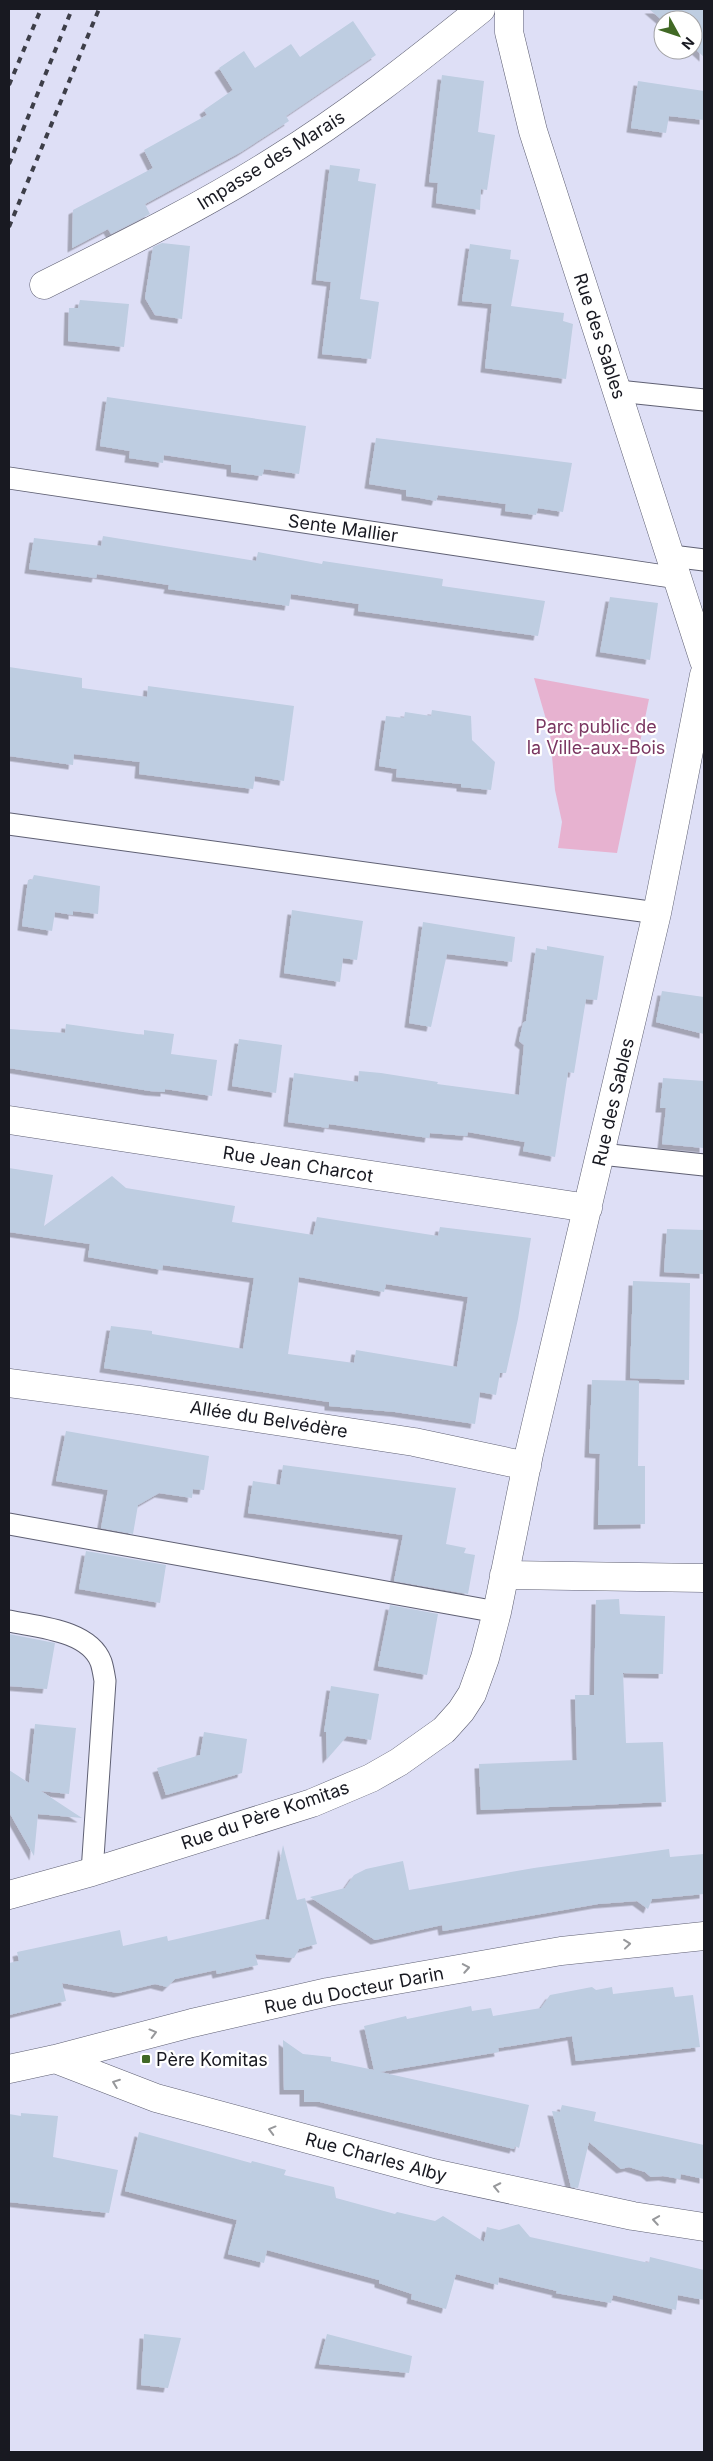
<svg xmlns="http://www.w3.org/2000/svg" width="713" height="2461" font-family="Inter,sans-serif">
  <defs>
    <filter id="shadow"><feDropShadow dx="-4.5" dy="4.5" stdDeviation="0" flood-color="#0004"/></filter>
  </defs>
  <rect width="100%" height="100%" fill="#dedff6"/>
  <path fill="#e7b2d0" d="M 534,678 L 649,699 L 617,853 L 558,848 L 562,822 L 555,790 L 550,733 Z"/>
  <path fill="#becde1" fill-rule="evenodd" filter="url(#shadow)" d="M 649,9 L 704,9 L 704,57 L 693,47 L 693,20 L 663,21 Z
    M 353,21 L 376,55 L 286,116 L 289,121 L 241,152 L 145,204 L 150,214 L 111,234 L 108,229 L 72,248 L 73,210 L 153,168 L 144,150 L 207,115 L 204,110 L 233,90 L 219,68 L 244,51 L 255,68 L 291,44 L 300,57 Z
    M 442,75 L 484,81 L 478,132 L 495,135 L 487,190 L 481,189 L 480,210 L 436,203 L 438,183 L 429,182 Z
    M 638,81 L 704,91 L 704,120 L 669,116 L 666,133 L 631,128 Z
    M 330,165 L 360,169 L 358,181 L 376,184 L 360,299 L 379,302 L 371,359 L 322,354 L 331,282 L 316,280 Z
    M 162,243 L 190,246 L 182,319 L 155,315 L 145,298 L 153,247 Z
    M 470,244 L 511,250 L 510,259 L 519,260 L 511,306 L 564,313 L 563,321 L 573,324 L 566,379 L 485,368 L 492,304 L 462,301 Z
    M 80,300 L 129,304 L 124,347 L 68,341 L 69,308 L 78,308 Z
    M 107,397 L 306,426 L 299,474 L 264,469 L 262,476 L 231,472 L 231,465 L 164,455 L 163,463 L 129,458 L 130,451 L 100,446 Z
    M 376,438 L 572,463 L 563,512 L 538,508 L 536,515 L 505,511 L 506,504 L 438,495 L 436,501 L 420,498 L 406,496 L 406,490 L 369,484 Z
    M 103,536 L 256,561 L 258,552 L 322,564 L 323,561 L 443,579 L 442,586 L 545,601 L 538,636 L 358,611 L 359,604 L 291,594 L 289,606 L 168,589 L 169,585 L 97,574 L 96,578 L 29,569 L 34,538 L 101,546 Z
    M 610,597 L 658,603 L 650,660 L 600,652 Z
    M 9,667 L 82,678 L 82,688 L 147,697 L 148,686 L 294,706 L 284,781 L 255,776 L 253,789 L 139,774 L 140,762 L 74,754 L 73,765 L 9,756 Z
    M 432,710 L 471,716 L 472,740 L 495,762 L 491,790 L 461,787 L 461,784 L 396,777 L 397,769 L 379,766 L 386,716 L 404,718 L 405,712 L 431,716 Z
    M 34,875 L 100,886 L 98,914 L 73,911 L 73,915 L 55,912 L 52,931 L 22,926 L 28,880 L 32,880 Z
    M 292,910 L 363,921 L 357,960 L 343,958 L 340,982 L 284,973 Z
    M 423,922 L 515,937 L 512,962 L 447,954 L 431,1027 L 409,1023 Z
    M 547,946 L 604,956 L 597,1000 L 586,999 L 574,1073 L 568,1072 L 555,1157 L 523,1151 L 525,1142 L 468,1132 L 467,1136 L 430,1133 L 429,1138 L 329,1124 L 328,1128 L 288,1122 L 294,1073 L 358,1082 L 359,1071 L 381,1073 L 438,1082 L 437,1084 L 519,1095 L 524,1045 L 519,1041 L 523,1023 L 526,1021 L 536,948 L 547,950 Z
    M 662,991 L 704,997 L 704,1034 L 656,1022 Z
    M 66,1024 L 144,1035 L 144,1030 L 174,1034 L 171,1054 L 217,1060 L 212,1096 L 165,1089 L 165,1092 L 150,1091 L 9,1068 L 9,1029 L 65,1033 Z
    M 239,1039 L 282,1045 L 276,1093 L 232,1086 Z
    M 663,1078 L 704,1081 L 704,1148 L 662,1144 L 666,1108 L 660,1108 Z
    M 9,1168 L 53,1175 L 44,1226 L 112,1176 L 126,1188 L 235,1206 L 232,1222 L 313,1235 L 317,1217 L 438,1236 L 440,1227 L 531,1238 L 518,1319 L 506,1373 L 500,1373 L 496,1395 L 480,1392 L 475,1424 L 395,1412 L 329,1406 L 329,1402 L 104,1368 L 111,1326 L 152,1331 L 152,1334 L 243,1349 L 254,1278 L 163,1265 L 162,1270 L 88,1257 L 90,1244 L 9,1232 ZM 299,1277 L 384,1292 L 386,1284 L 468,1297 L 457,1367 L 356,1350 L 354,1363 L 288,1354 Z
    M 667,1229 L 704,1230 L 704,1274 L 664,1272 Z
    M 633,1281 L 690,1283 L 689,1380 L 630,1378 Z
    M 592,1380 L 639,1381 L 638,1466 L 645,1466 L 645,1524 L 598,1525 L 600,1454 L 589,1453 Z
    M 66,1431 L 209,1456 L 204,1490 L 193,1489 L 192,1498 L 159,1493 L 138,1505 L 133,1534 L 101,1528 L 108,1490 L 56,1481 Z
    M 283,1465 L 456,1488 L 446,1544 L 466,1548 L 464,1553 L 475,1555 L 468,1594 L 394,1581 L 403,1535 L 248,1513 L 253,1481 L 280,1485 Z
    M 86,1551 L 166,1565 L 160,1603 L 79,1589 Z
    M 619,1599 L 620,1614 L 665,1616 L 663,1674 L 623,1673 L 626,1743 L 663,1742 L 666,1802 L 481,1810 L 479,1764 L 577,1760 L 575,1695 L 594,1695 L 596,1600 Z
    M 390,1605 L 438,1614 L 427,1675 L 378,1666 Z
    M 9,1634 L 55,1643 L 47,1689 L 9,1686 Z
    M 331,1686 L 379,1694 L 371,1740 L 347,1736 L 327,1759 L 326,1732 L 324,1732 Z
    M 35,1724 L 76,1728 L 69,1794 L 41,1791 L 82,1818 L 38,1814 L 34,1856 L 9,1812 L 9,1770 L 29,1783 Z
    M 204,1732 L 247,1739 L 242,1773 L 166,1795 L 157,1768 L 200,1755 Z
    M 283,1845 L 297,1900 L 305,1898 L 317,1944 L 299,1949 L 294,1958 L 255,1954 L 258,1965 L 217,1974 L 216,1970 L 175,1979 L 167,1987 L 155,1984 L 118,1993 L 62,1983 L 66,2001 L 9,2015 L 9,1963 L 19,1961 L 17,1952 L 120,1930 L 123,1946 L 167,1936 L 168,1941 L 264,1919 L 269,1920 Z
    M 669,1849 L 670,1857 L 704,1854 L 704,1894 L 652,1899 L 648,1909 L 637,1901 L 598,1904 L 443,1931 L 442,1925 L 375,1940 L 310,1897 L 345,1888 L 354,1875 L 366,1869 L 403,1861 L 409,1890 L 534,1868 Z
    M 592,1987 L 596,1990 L 612,1987 L 613,1994 L 673,1987 L 675,1997 L 693,1995 L 700,2047 L 576,2061 L 572,2036 L 498,2048 L 499,2052 L 380,2072 L 529,2105 L 519,2148 L 515,2146 L 514,2149 L 320,2102 L 304,2102 L 304,2090 L 284,2090 L 283,2040 L 303,2054 L 331,2057 L 331,2061 L 374,2070 L 364,2026 L 406,2016 L 407,2019 L 471,2006 L 472,2011 L 491,2008 L 493,2016 L 541,2008 L 550,1995 Z
    M 562,2105 L 596,2112 L 594,2121 L 704,2145 L 704,2179 L 681,2174 L 680,2179 L 663,2176 L 651,2177 L 645,2172 L 629,2167 L 621,2169 L 589,2142 L 578,2188 L 571,2187 L 552,2111 L 560,2112 Z
    M 21,2113 L 58,2116 L 53,2157 L 118,2170 L 109,2213 L 9,2202 L 9,2114 L 21,2116 Z
    M 139,2132 L 251,2163 L 252,2161 L 286,2170 L 284,2175 L 334,2187 L 336,2198 L 395,2214 L 397,2212 L 435,2221 L 443,2216 L 484,2242 L 487,2227 L 499,2230 L 519,2224 L 530,2237 L 649,2263 L 650,2257 L 704,2270 L 704,2300 L 678,2295 L 676,2310 L 613,2295 L 611,2303 L 556,2293 L 557,2291 L 499,2277 L 498,2285 L 456,2274 L 446,2309 L 411,2299 L 412,2294 L 379,2283 L 379,2280 L 267,2250 L 264,2263 L 228,2254 L 237,2220 L 125,2191 Z
    M 144,2334 L 181,2338 L 168,2388 L 141,2385 Z
    M 327,2334 L 412,2356 L 409,2373 L 319,2364 Z"/>
  <g fill="none" stroke-linecap="round" stroke-linejoin="round">
    <defs>
      <path id="lane" d="M 618,391 L 704,400
        M 9,478 L 678,578
        M 672,556 L 704,560
        M 9,824 L 657,913
        M 601,1154 L 704,1165
        M 9,1524 L 497,1612
        M 9,1621 C 37,1627 89,1630 101,1662 C 103,1668 104,1675 105,1681 L 92,1872"/>
      <path id="street" d="M 509,9 L 509,32 L 533,131 L 704,661
        M 44,285 C 122,246 200,208 274,161 C 347,116 414,63 481,9
        M 9,1120 L 588,1208
        M 9,1383 L 138,1400 L 414,1442 L 527,1466
        M 504,1575 L 704,1578
        M 9,1895 L 92,1872 L 312,1803 L 371,1778 L 399,1762 L 444,1730 L 461,1711 L 472,1694 L 485,1658 L 497,1612 L 529,1454 L 657,913 L 704,675
        M 55,2059 L 156,2098 L 433,2173 L 633,2216 L 704,2227
        M 9,2069 L 55,2059 L 192,2023 L 328,1992 L 561,1951 L 704,1936"/>
    </defs>
    <use href="#lane" stroke="#5f6073" stroke-width="23"/>
    <use href="#street" stroke="#5f6073" stroke-width="29"/>
    <use href="#lane" stroke="#fff" stroke-width="21"/>
    <use href="#street" stroke="#fff" stroke-width="28"/>
    <path stroke="#3d3e48" stroke-width="4" stroke-dasharray="6 6" stroke-linecap="butt" d="M 9,85 L 41,9
      M 9,164 L 72,9
      M 9,227 L 99,9"/>
  </g>
  <defs><path id="oneway-chevron" d="M-2-3.5L2.5 0L-2 3.5" fill="none" stroke-width="1.6" stroke-linecap="round" stroke-linejoin="round" transform="scale(1.25)"/></defs>
  <g stroke="#97989b">
    <use href="#oneway-chevron" transform="translate(627 1944) rotate(-6)"/>
    <use href="#oneway-chevron" transform="translate(466 1968) rotate(-10)"/>
    <use href="#oneway-chevron" transform="translate(153 2033) rotate(-15)"/>
    <use href="#oneway-chevron" transform="translate(116 2083) rotate(-159)"/>
    <use href="#oneway-chevron" transform="translate(272 2130) rotate(-165)"/>
    <use href="#oneway-chevron" transform="translate(497 2187) rotate(-168)"/>
    <use href="#oneway-chevron" transform="translate(656 2220) rotate(-171)"/>
  </g>
  <rect fill="#416925" stroke="#fff" stroke-width="2" x="141" y="2054" width="10" height="10" rx="2.5"/>
  <g text-anchor="middle" dominant-baseline="central" stroke-width="4.5" stroke-linejoin="round" paint-order="stroke">
    <g font-size="18" fill="#181921" stroke="#fff">
      <text transform="translate(271 160) rotate(-32)">Impasse des Marais</text>
      <text transform="translate(600 336) rotate(72)">Rue des Sables</text>
      <text transform="translate(343 528) rotate(8)">Sente Mallier</text>
      <text transform="translate(613 1102) rotate(-77)">Rue des Sables</text>
      <text transform="translate(298 1164) rotate(9)">Rue Jean Charcot</text>
      <text transform="translate(269 1419) rotate(9)">Allée du Belvédère</text>
      <text transform="translate(265 1815) rotate(-19)">Rue du Père Komitas</text>
      <text transform="translate(354 1990) rotate(-11)">Rue du Docteur Darin</text>
      <text transform="translate(376 2157) rotate(15)">Rue Charles Alby</text>
    </g>
    <g font-size="18" fill="#7a3661" stroke="#fff">
      <text x="596" y="726">Parc public de<tspan x="596" dy="21">la Ville-aux-Bois</tspan></text>
    </g>
    <g font-size="18" fill="#181921" stroke="#fff" text-anchor="start">
      <text x="156" y="2059">Père Komitas</text>
    </g>
  </g>
  <rect width="713" height="2461" fill="none" stroke="#181921" stroke-width="20"/>
  <g transform="translate(678 35) rotate(130)"><circle r="24" fill="#ffffff" stroke="#a3a3a6"/>
  <path d="M0-4L9 19L0 12L-9 19Z" fill="#416925"/>
  <text y="-8" font-size="14" font-weight="bold" text-anchor="middle" fill="#181921">N</text>
  </g>
</svg>
